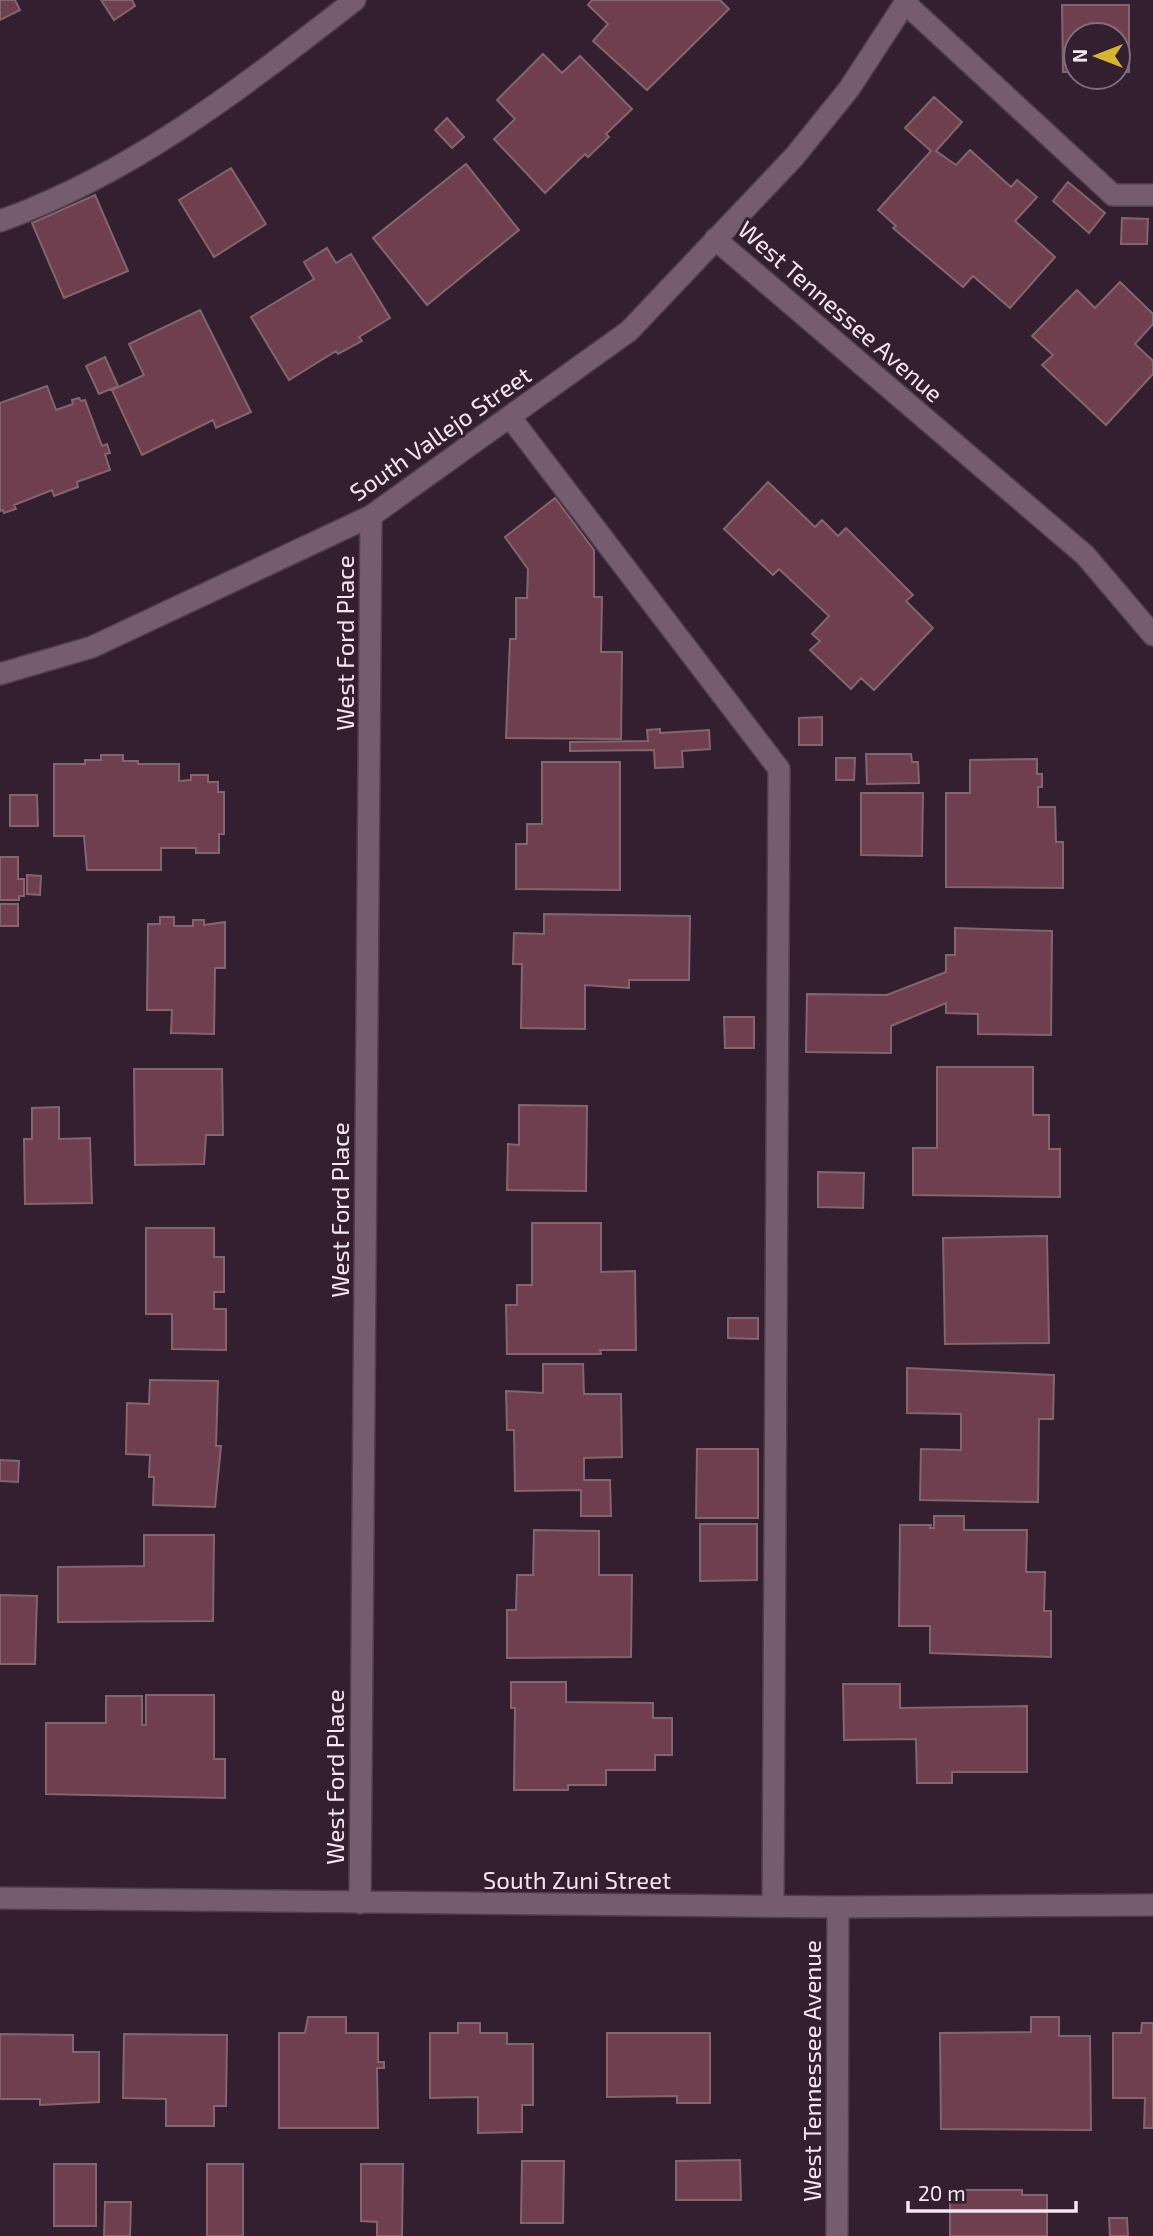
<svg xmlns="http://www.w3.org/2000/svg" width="1153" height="2236" font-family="'Exo 2',sans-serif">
  <rect width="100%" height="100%" fill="#331f2f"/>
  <path fill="#6f3f4f" stroke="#83656e" stroke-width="2" d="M 0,0 L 15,0 L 20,10 L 0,20 Z
    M 101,0 L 132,0 L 135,6 L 114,20 Z
    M 592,0 L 720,0 L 729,9 L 647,90 L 593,41 L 608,24 L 588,5 Z
    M 1062,5 L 1129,5 L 1129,72 L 1118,72 L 1118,35 L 1076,35 L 1076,72 L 1063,72 Z
    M 543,54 L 562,73 L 580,56 L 632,109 L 606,134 L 609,137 L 588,157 L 585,154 L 545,193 L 494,139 L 515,119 L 497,100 Z
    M 934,97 L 962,122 L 936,151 L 956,165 L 970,150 L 1011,187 L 1017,180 L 1037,197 L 1015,221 L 1055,257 L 1010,308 L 973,276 L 963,287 L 893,228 L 896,226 L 878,210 L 931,151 L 905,128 Z
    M 447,118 L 464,137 L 452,148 L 435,130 Z
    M 466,164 L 519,230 L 427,305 L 373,238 Z
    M 231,168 L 266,224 L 214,257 L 179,200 Z
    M 1068,182 L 1105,213 L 1089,233 L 1053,201 Z
    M 95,195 L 128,271 L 64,298 L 32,223 Z
    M 1122,218 L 1148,219 L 1147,244 L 1121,244 Z
    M 327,248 L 336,263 L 351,254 L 390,318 L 359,337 L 362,341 L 338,354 L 336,351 L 289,380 L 251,317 L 314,279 L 304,262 Z
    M 1120,282 L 1153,314 L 1153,324 L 1135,344 L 1153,361 L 1153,374 L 1106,425 L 1042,365 L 1053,355 L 1032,336 L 1077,290 L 1095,308 Z
    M 200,310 L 251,412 L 216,428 L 213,420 L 142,455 L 112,390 L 144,375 L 129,344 Z
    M 105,357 L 118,386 L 99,394 L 86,366 Z
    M 47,386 L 56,410 L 73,404 L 72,400 L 79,398 L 81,401 L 85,400 L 102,446 L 107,444 L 110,453 L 105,454 L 110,470 L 77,482 L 78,487 L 54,496 L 52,490 L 14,505 L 16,509 L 4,513 L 3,510 L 0,511 L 0,403 Z
    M 768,482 L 815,527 L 822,520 L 838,536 L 846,528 L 913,595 L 906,601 L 933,628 L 874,690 L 861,678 L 851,689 L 810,650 L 820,641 L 812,634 L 829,616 L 779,569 L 773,575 L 724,529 Z
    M 555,498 L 594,550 L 594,597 L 602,597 L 601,652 L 622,652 L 621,739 L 506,738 L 510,639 L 516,639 L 516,598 L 527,598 L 528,569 L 505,537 Z
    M 822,717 L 822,745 L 799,745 L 799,718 Z
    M 660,729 L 660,733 L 709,730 L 710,749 L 682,751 L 683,767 L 655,768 L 654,750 L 570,751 L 570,742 L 648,741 L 647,730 Z
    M 866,754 L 911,754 L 912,762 L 918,762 L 919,783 L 867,784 Z
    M 101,755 L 123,755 L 123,761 L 138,761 L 138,764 L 179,764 L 179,781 L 191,780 L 191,775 L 208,775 L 208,782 L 218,782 L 218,792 L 224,792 L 224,834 L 219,834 L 219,853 L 196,853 L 196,848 L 161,848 L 161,870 L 87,870 L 84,836 L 54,836 L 54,764 L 85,764 L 85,760 L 101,760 Z
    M 836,758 L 855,758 L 854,780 L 836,780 Z
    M 1037,759 L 1037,774 L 1042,774 L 1042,787 L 1038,787 L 1038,807 L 1055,807 L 1056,842 L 1063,842 L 1063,888 L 946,887 L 946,793 L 970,793 L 970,760 Z
    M 542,762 L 620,762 L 620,890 L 516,889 L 516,844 L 527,844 L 527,824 L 542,824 Z
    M 861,793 L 923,793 L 922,856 L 861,855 Z
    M 10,795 L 37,795 L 38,826 L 10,826 Z
    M 0,857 L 18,857 L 18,879 L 24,879 L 24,896 L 19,896 L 19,900 L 0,900 Z
    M 27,875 L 41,876 L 40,895 L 27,894 Z
    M 0,904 L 18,904 L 18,926 L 0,926 Z
    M 544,914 L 690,916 L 689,980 L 629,980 L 629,988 L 585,985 L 585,1029 L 521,1028 L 522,964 L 513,964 L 514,933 L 544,934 Z
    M 160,917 L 174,917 L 174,926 L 193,926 L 193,920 L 204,920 L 204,925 L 225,922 L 225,968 L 215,968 L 214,1034 L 171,1033 L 172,1010 L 147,1010 L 148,924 L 160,924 Z
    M 955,928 L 1052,931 L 1051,1035 L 978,1034 L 978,1014 L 946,1013 L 946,1003 L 891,1026 L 891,1053 L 806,1052 L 807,994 L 887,995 L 946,972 L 946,955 L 955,955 Z
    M 724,1017 L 754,1017 L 754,1048 L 725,1048 Z
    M 937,1067 L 1033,1067 L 1033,1115 L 1049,1115 L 1049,1149 L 1060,1149 L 1060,1197 L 913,1195 L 913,1148 L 937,1148 Z
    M 134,1069 L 222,1069 L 223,1135 L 206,1135 L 204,1164 L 135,1165 Z
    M 519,1105 L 587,1106 L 586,1191 L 507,1190 L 508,1144 L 519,1145 Z
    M 59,1107 L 59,1139 L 90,1138 L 92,1203 L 25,1204 L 24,1139 L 32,1139 L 32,1108 Z
    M 818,1172 L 864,1173 L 863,1208 L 818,1207 Z
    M 532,1223 L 601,1223 L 601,1272 L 635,1271 L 636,1350 L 600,1350 L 601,1354 L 507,1354 L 506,1305 L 517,1305 L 517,1285 L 532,1285 Z
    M 146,1228 L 214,1228 L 214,1257 L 224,1257 L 224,1292 L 214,1292 L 214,1309 L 226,1309 L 226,1350 L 172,1349 L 172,1314 L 146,1314 Z
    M 1047,1236 L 1049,1343 L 945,1344 L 943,1238 Z
    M 728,1318 L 758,1318 L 758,1339 L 728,1338 Z
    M 543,1364 L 583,1364 L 584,1394 L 621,1394 L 622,1457 L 584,1458 L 584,1480 L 610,1480 L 611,1516 L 581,1516 L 581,1490 L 515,1491 L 514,1430 L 507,1430 L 506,1391 L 543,1393 Z
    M 907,1368 L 1054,1375 L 1053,1419 L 1039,1419 L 1038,1502 L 920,1500 L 921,1449 L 961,1450 L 961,1414 L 907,1413 Z
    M 150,1380 L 218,1381 L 216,1446 L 221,1446 L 215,1507 L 153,1505 L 154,1477 L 149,1477 L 150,1455 L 126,1454 L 127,1403 L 149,1404 Z
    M 697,1449 L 758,1449 L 758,1518 L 696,1518 Z
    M 0,1460 L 19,1461 L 18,1482 L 0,1481 Z
    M 934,1516 L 964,1516 L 964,1530 L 1027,1530 L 1026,1572 L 1045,1572 L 1044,1611 L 1051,1611 L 1051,1657 L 930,1653 L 930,1626 L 899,1626 L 900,1525 L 931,1525 L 930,1528 L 934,1528 Z
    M 700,1524 L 757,1524 L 757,1580 L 700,1581 Z
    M 534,1530 L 599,1531 L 599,1575 L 632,1575 L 631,1657 L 507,1658 L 507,1610 L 516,1610 L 517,1575 L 533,1575 Z
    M 144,1535 L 214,1535 L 213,1621 L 58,1622 L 58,1567 L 144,1566 Z
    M 0,1595 L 37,1596 L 35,1664 L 0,1664 Z
    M 511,1682 L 566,1682 L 566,1702 L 653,1703 L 653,1718 L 672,1718 L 672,1755 L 655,1755 L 655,1770 L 606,1770 L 606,1785 L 568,1785 L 568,1790 L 514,1790 L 515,1708 L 511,1708 Z
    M 843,1684 L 900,1684 L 900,1708 L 1027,1706 L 1027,1772 L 952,1772 L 952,1783 L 917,1783 L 916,1739 L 844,1740 Z
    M 146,1695 L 214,1695 L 214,1759 L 225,1759 L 225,1798 L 46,1794 L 46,1723 L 106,1723 L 106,1696 L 142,1696 L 142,1725 L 146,1725 Z
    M 308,2017 L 346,2017 L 346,2033 L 378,2033 L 378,2062 L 384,2062 L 384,2068 L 377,2068 L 378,2128 L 279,2128 L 279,2033 L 305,2033 Z
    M 1031,2017 L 1059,2017 L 1059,2036 L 1090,2036 L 1091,2130 L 941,2129 L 940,2033 L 1031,2032 Z
    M 458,2023 L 480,2023 L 480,2033 L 507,2033 L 507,2044 L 533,2044 L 533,2105 L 522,2105 L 522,2132 L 478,2133 L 478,2097 L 430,2098 L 430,2033 L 458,2033 Z
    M 1142,2023 L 1153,2023 L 1153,2128 L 1144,2128 L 1145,2098 L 1113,2098 L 1113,2033 L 1141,2033 Z
    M 607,2033 L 710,2033 L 710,2103 L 677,2103 L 677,2096 L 607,2097 Z
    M 0,2034 L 73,2035 L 73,2052 L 99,2052 L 99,2102 L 40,2105 L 40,2099 L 0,2099 Z
    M 124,2034 L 227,2035 L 226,2106 L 214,2106 L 214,2126 L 166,2126 L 166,2099 L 123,2098 Z
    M 740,2160 L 741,2200 L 676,2200 L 676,2161 Z
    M 522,2161 L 564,2161 L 563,2223 L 521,2223 Z
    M 54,2164 L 96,2164 L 96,2226 L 54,2226 Z
    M 207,2164 L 243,2164 L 243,2236 L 207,2236 Z
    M 361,2164 L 403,2164 L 402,2236 L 377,2236 L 377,2222 L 361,2221 Z
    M 950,2190 L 1022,2190 L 1022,2195 L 1047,2195 L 1047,2236 L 950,2236 Z
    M 105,2202 L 131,2202 L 130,2236 L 104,2236 Z
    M 1109,2218 L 1127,2218 L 1128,2236 L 1110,2236 Z"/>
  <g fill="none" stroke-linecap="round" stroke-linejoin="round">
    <defs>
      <path id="lane" d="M 905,3 L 1113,195 L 1153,195
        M 0,221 C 134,173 244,86 355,0
        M 510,417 L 779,769 L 773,1906"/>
      <path id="street" d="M 715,239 L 1085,555 L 1153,635
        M 0,674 L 92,647 L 371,516 L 629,331 L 794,157 L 849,89 L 907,0
        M 0,1898 L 838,1907 L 1153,1905
        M 360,1903 L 371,516
        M 837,2236 L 838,1907"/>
    </defs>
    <use href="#lane" stroke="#4e3d4b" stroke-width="24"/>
    <use href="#street" stroke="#4e3d4b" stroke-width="24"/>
    <use href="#lane" stroke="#755c6f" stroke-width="21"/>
    <use href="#street" stroke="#755c6f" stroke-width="21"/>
  </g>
  <g text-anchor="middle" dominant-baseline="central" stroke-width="6" stroke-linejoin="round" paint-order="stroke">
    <g font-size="24" fill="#f4e6f0" stroke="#331f2f">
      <text transform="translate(841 311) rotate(41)">West Tennessee Avenue</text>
      <text transform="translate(440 433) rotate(-35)">South Vallejo Street</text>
      <text transform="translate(344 643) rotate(-90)">West Ford Place</text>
      <text transform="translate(339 1210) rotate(-90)">West Ford Place</text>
      <text transform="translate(334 1777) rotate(-90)">West Ford Place</text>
      <text x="577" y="1879">South Zuni Street</text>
      <text transform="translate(811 2071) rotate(-90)">West Tennessee Avenue</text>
    </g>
  </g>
  <g transform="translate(1097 56) rotate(270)"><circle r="33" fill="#331f2f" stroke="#806f7c" stroke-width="2"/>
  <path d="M0-5L12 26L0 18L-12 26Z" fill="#d6b534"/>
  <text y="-10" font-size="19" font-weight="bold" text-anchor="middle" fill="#f4e6f0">N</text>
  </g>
  <path d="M908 2201v10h168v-10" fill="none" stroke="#f4e6f0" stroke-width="3.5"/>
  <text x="918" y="2201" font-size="21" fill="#f4e6f0" stroke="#331f2f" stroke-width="5" paint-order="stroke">20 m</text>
</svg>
